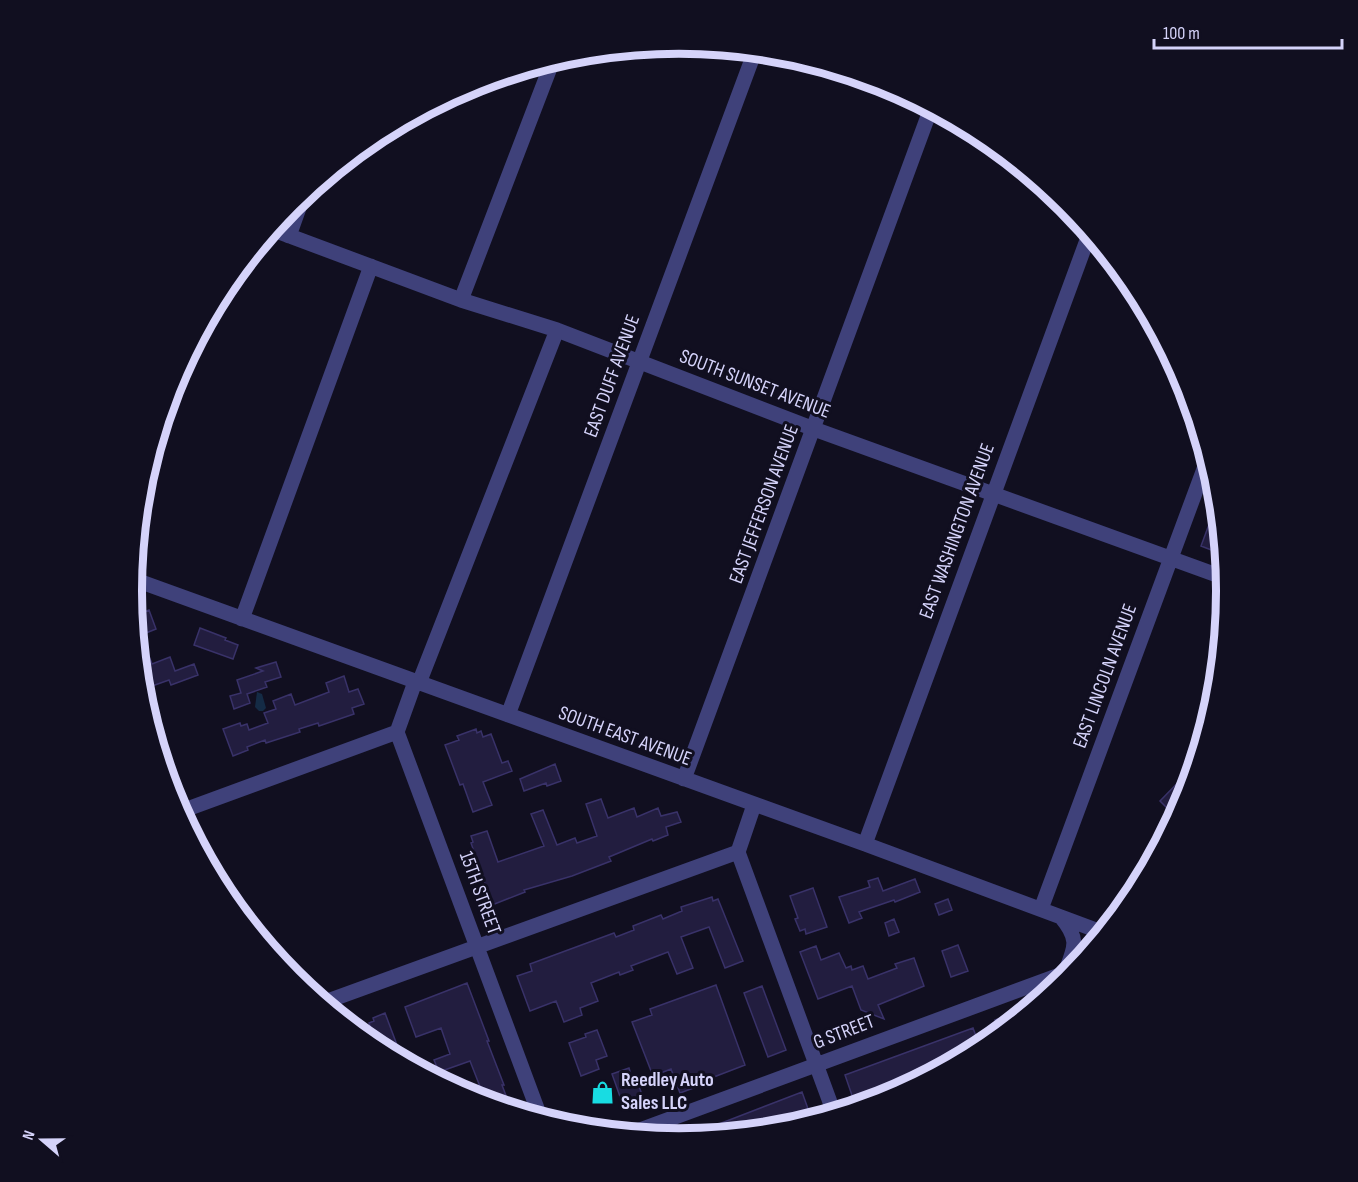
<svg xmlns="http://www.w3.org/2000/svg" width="1358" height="1182" font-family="'Sofia Sans Condensed',sans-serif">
  <rect width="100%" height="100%" fill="#110f20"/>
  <path fill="#142b45" d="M 257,692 L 262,694 L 266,708 L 263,711 L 259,711 L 255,707 Z"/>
  <path fill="#221d3f" stroke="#393269" stroke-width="1.5" d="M 1211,519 L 1220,522 L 1224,562 L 1212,557 L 1214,551 L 1201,546 Z
    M 149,610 L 156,629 L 141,635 L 152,664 L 170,657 L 175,671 L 194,664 L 198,675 L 171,685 L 169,680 L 141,690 L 134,616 Z
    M 200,628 L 226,638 L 225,640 L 238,645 L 233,659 L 194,645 Z
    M 276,662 L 281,677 L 265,682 L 267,687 L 247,694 L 250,703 L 234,709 L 230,696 L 241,693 L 237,680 L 263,671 L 256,668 Z
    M 344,676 L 349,692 L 358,689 L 364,704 L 352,708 L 354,714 L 319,726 L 318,723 L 299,729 L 300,732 L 266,743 L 265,740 L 247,747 L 248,750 L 233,756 L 223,729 L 240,723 L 241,726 L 247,724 L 249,730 L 268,723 L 264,713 L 276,709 L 273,701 L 291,694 L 295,705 L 329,692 L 326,683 Z
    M 476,729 L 477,733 L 481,731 L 483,737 L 491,734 L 502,763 L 508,761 L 512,771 L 483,782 L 492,805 L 473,812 L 463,784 L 460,785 L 445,745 L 459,740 L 457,736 Z
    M 555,764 L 561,781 L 547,786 L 546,783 L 524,791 L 520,779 Z
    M 1196,764 L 1185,801 L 1176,817 L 1160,801 Z
    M 601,799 L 608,818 L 634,808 L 637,817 L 658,808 L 661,816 L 677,812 L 681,822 L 666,827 L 668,835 L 653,841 L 652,839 L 609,857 L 611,861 L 572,876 L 524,890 L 525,892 L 492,905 L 471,843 L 473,842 L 471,836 L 487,831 L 498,862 L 544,846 L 531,814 L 543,810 L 557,845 L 575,838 L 577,843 L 597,836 L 586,804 Z
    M 878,878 L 883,891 L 915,879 L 920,892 L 895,902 L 894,900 L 859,912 L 862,918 L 849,923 L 839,897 L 870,887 L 868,881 Z
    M 813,888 L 827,927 L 806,934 L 805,929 L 800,931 L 795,919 L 798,918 L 790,896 Z
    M 712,897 L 713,901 L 718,899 L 743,961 L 725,968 L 709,927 L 681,937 L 693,968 L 677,974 L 668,952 L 631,966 L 633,970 L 620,975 L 619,972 L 591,983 L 598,1001 L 580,1008 L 582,1015 L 564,1022 L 556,1001 L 530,1011 L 517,976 L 532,971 L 530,964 L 614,933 L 616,937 L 634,930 L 633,926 L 661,915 L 663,919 L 682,911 L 681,907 Z
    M 948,899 L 952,910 L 939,915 L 935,904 Z
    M 894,919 L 899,932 L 889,936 L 885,923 Z
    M 958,945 L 968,971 L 951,977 L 942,951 Z
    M 816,946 L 821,960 L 839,953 L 846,968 L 851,966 L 852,970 L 863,966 L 868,979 L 897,968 L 895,964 L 914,958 L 924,986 L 878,1005 L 884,1019 L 861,1010 L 852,986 L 818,999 L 800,952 Z
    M 467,983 L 489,1041 L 487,1041 L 504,1085 L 502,1085 L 511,1109 L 486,1102 L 470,1061 L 439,1072 L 434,1060 L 450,1054 L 441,1028 L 416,1037 L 405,1007 Z
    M 716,985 L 745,1065 L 706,1080 L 707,1083 L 680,1093 L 671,1069 L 653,1076 L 632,1022 L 652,1015 L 650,1009 Z
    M 762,986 L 786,1050 L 768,1057 L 744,993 Z
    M 1027,1008 L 1028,1010 L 983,1046 L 888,1097 L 856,1107 L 845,1075 L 973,1028 L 976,1036 L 998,1028 L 995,1020 Z
    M 385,1013 L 403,1061 L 375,1046 L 356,1031 L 370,1026 L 369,1023 L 374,1021 L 373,1018 Z
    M 597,1030 L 607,1056 L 596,1060 L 599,1069 L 581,1076 L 569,1043 L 586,1037 L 585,1034 Z
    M 629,1068 L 632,1078 L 636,1077 L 643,1098 L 623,1105 L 612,1074 Z
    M 802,1092 L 812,1120 L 785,1128 L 694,1137 L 693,1134 Z"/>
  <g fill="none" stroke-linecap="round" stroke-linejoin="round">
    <path stroke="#3f417a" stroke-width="15" d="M 271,229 L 461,300 L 557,330 L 814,429 L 1225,578
      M 289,236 L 304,194
      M 461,300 L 553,60
      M 133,579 L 865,844 L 1104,933
      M 242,619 L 371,266
      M 415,682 L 397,732 L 541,1119
      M 419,683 L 557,330
      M 508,715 L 755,51
      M 684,779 L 931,108
      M 754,805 L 738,852 L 834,1113
      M 179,812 L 397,732
      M 865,844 L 1090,232
      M 1041,909 L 1208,458
      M 1061,917 C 1080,940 1075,947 1065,973
      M 322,1003 L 738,852
      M 629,1134 L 1073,970"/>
  </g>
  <defs>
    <symbol id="shop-bare" viewBox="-9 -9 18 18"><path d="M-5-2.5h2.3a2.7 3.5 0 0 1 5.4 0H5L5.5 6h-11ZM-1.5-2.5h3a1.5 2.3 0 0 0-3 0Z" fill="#18dce2" stroke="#110f20" stroke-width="2.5" paint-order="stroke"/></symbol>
  </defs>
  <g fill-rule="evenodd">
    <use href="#shop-bare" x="586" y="1076" width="33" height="33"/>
  </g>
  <g text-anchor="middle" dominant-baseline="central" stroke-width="6" stroke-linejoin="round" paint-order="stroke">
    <g font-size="20" fill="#d5d3fa" stroke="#110f20">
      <text transform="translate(612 376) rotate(-70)">EAST DUFF AVENUE</text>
      <text transform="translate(755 384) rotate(21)">SOUTH SUNSET AVENUE</text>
      <text transform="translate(764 504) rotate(-70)">EAST JEFFERSON AVENUE</text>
      <text transform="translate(957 531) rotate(-70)">EAST WASHINGTON AVENUE</text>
      <text transform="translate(1105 676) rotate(-70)">EAST LINCOLN AVENUE</text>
      <text transform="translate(625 736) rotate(20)">SOUTH EAST AVENUE</text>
      <text transform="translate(480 893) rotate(70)">15TH STREET</text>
      <text transform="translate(844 1032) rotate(-21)">G STREET</text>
    </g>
    <g font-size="20" font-weight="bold" fill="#d5d3fa" stroke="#110f20" text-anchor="start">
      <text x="621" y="1080">Reedley Auto<tspan x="621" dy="23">Sales LLC</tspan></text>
    </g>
  </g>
  <path d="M0 0H1358V1182H0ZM142 591a537 537 0 1 1 1074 0a537 537 0 1 1-1074 0Z" fill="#110f20" fill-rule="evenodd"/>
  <path fill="none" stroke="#d5d3fa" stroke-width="8" d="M142 591a537 537 0 1 1 1074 0a537 537 0 1 1-1074 0Z"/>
  <g transform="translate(42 1140) rotate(290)" stroke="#110f20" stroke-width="4.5" paint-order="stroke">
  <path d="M0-4.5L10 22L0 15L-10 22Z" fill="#d5d3fa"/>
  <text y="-9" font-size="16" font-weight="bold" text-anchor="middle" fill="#d5d3fa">N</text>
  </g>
  <path d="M1154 39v9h188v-9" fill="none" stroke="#d5d3fa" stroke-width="3"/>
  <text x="1163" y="39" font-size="18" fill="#d5d3fa" stroke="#110f20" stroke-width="4.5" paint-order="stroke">100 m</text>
</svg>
